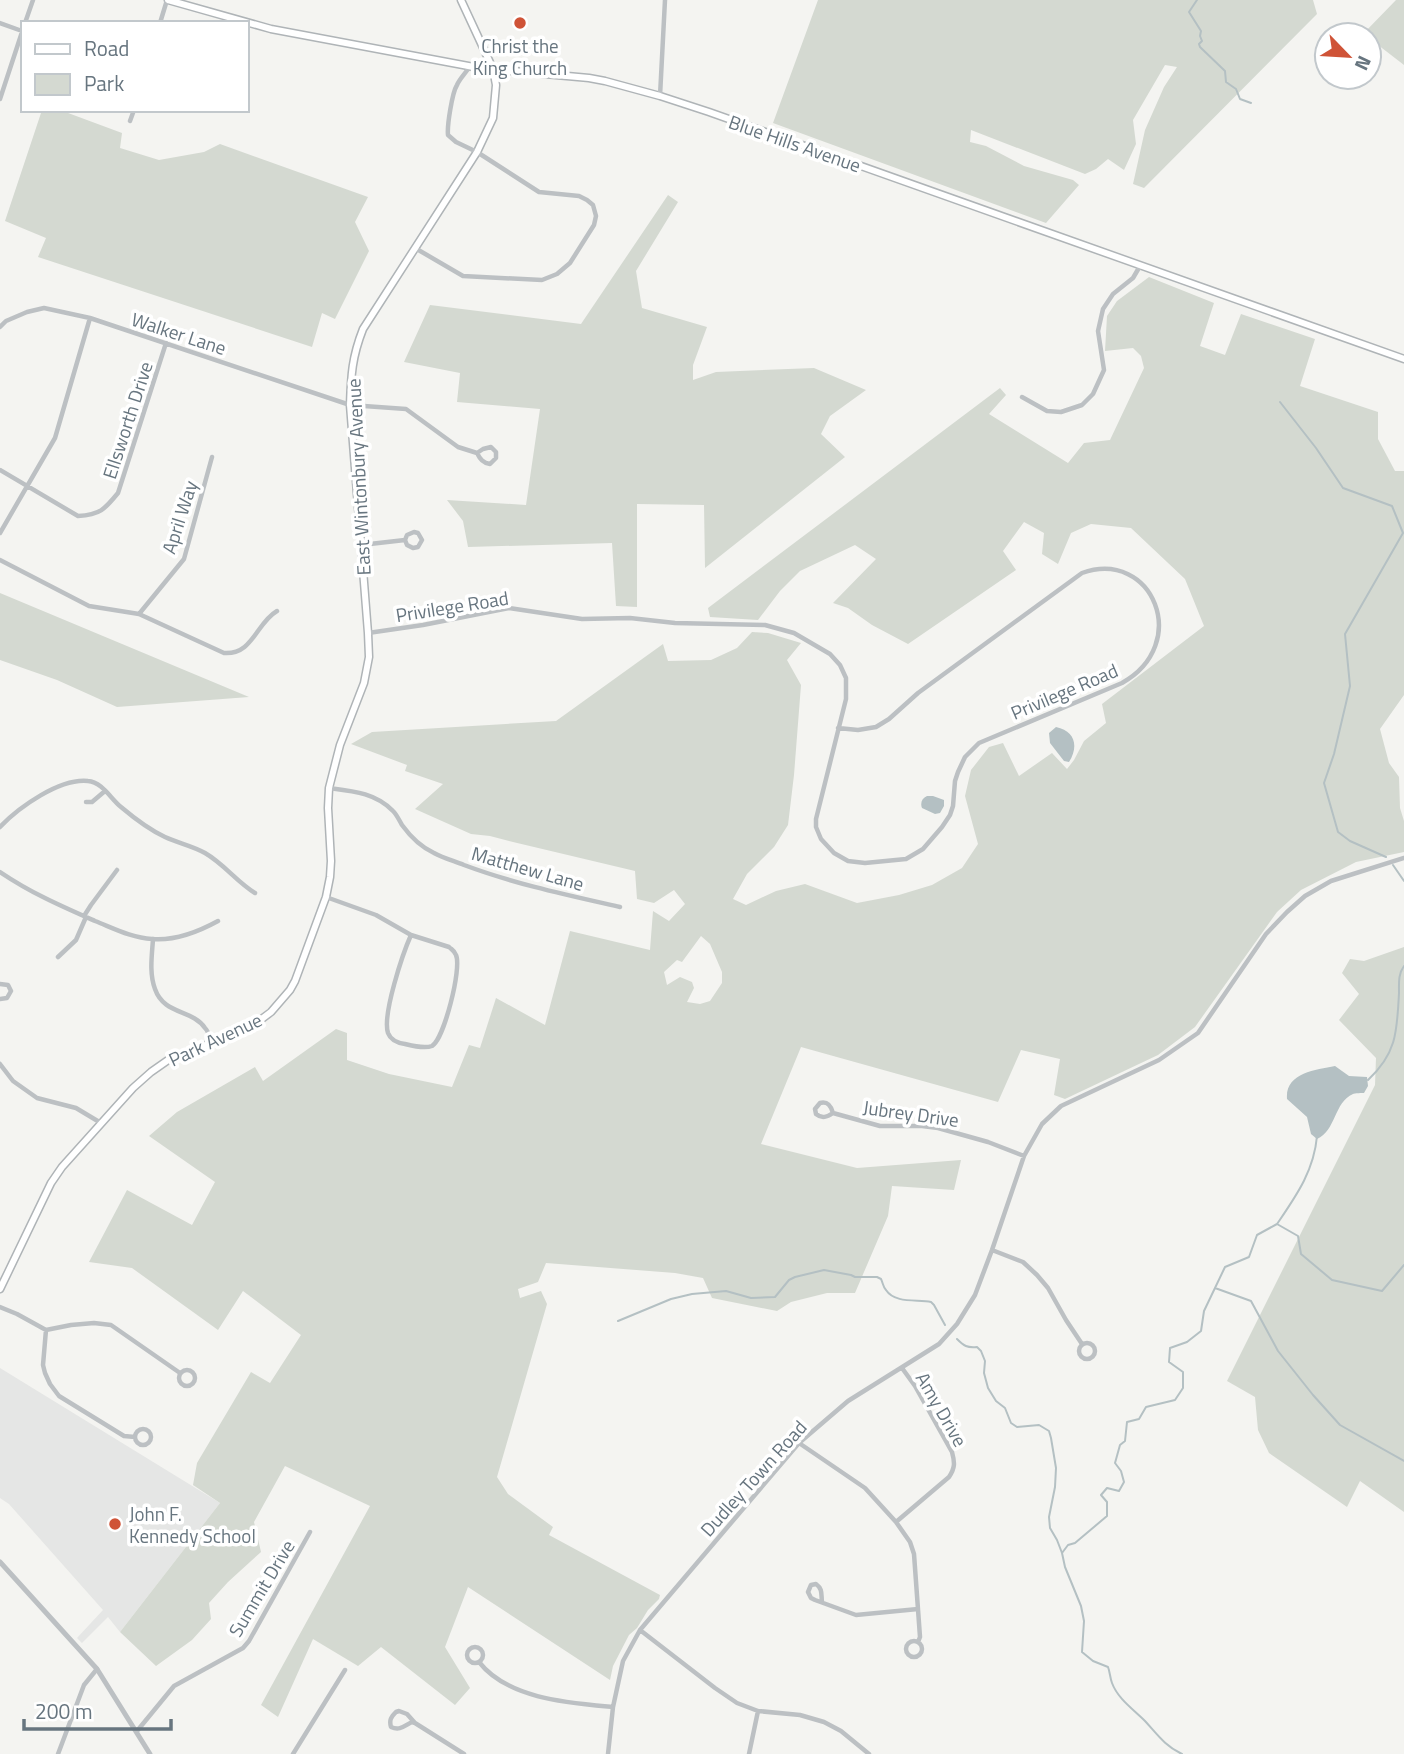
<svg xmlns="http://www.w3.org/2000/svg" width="1404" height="1754" font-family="'Titillium Web',sans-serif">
  <rect width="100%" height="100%" fill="#f4f4f1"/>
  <path fill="#e5e6e5" d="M 0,1368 L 220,1503 L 120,1632 L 108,1617 L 82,1643 L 77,1638 L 103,1610 L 9,1504 L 0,1498 Z"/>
  <path fill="#d4d9d1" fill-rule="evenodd" d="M 818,0 L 1313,0 L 1317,14 L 1144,188 L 1133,184 L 1145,130 L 1164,87 L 1177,67 L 1165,65 L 1133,120 L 1136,144 L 1124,170 L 1108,159 L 1096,169 L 1085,174 L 971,130 L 970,142 L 986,146 L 1024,166 L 1073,180 L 1079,185 L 1046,223 L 773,123 Z
    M 1396,0 L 1404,0 L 1404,65 L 1369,38 L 1369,35 L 1363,34 Z
    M 42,110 L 60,110 L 122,133 L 120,148 L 159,160 L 204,152 L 220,144 L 368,197 L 355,222 L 369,251 L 335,319 L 322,313 L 312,347 L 38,257 L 46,238 L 5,221 Z
    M 668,195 L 678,202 L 636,271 L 642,308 L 707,327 L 693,365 L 693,380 L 716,372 L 814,368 L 866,390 L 830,416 L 821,434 L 845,457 L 705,568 L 704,505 L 637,504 L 637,607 L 616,606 L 612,543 L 468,547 L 463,521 L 447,500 L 526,505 L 540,409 L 457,402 L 460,373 L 404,362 L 430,305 L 581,324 Z
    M 1149,277 L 1214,303 L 1200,346 L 1225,355 L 1241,314 L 1315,339 L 1300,386 L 1378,412 L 1378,439 L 1395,471 L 1404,471 L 1404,695 L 1380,729 L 1389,763 L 1399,777 L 1400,808 L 1404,821 L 1404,852 L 1356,862 L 1301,890 L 1277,912 L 1195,1027 L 1158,1055 L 1065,1099 L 1054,1095 L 1060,1059 L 1021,1050 L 998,1102 L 801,1047 L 761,1144 L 857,1168 L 961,1160 L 954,1190 L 892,1186 L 888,1216 L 855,1293 L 827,1293 L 791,1302 L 777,1311 L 712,1298 L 703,1278 L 675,1273 L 546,1263 L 538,1282 L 518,1289 L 520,1298 L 541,1291 L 547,1304 L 497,1477 L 508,1494 L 553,1527 L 549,1535 L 660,1595 L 659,1599 L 648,1610 L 637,1628 L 629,1635 L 613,1666 L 610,1680 L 468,1587 L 445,1647 L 470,1688 L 455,1705 L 381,1647 L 358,1666 L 313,1639 L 278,1717 L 261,1705 L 370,1506 L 285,1466 L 254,1522 L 261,1552 L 228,1582 L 209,1603 L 211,1619 L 192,1640 L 156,1666 L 120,1632 L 220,1503 L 193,1485 L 197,1463 L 251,1372 L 270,1383 L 301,1335 L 243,1291 L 218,1330 L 132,1268 L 89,1262 L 127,1190 L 192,1225 L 215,1182 L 149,1136 L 177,1112 L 255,1067 L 263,1081 L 336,1029 L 347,1033 L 347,1060 L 389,1074 L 452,1087 L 469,1045 L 480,1048 L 496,998 L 545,1025 L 570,931 L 650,950 L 653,911 L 669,921 L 685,904 L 674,890 L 654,903 L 637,899 L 635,871 L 513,842 L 490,836 L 471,834 L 415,809 L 443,784 L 405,771 L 407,765 L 351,744 L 372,732 L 556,721 L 663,644 L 668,661 L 711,660 L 737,648 L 752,632 L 768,633 L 801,643 L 787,660 L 801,685 L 794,775 L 788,825 L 774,847 L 747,874 L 733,899 L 746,905 L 776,891 L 805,884 L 857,903 L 899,895 L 932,885 L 962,868 L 978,844 L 965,796 L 971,770 L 989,747 L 1003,743 L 1019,776 L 1052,753 L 1067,769 L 1074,760 L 1084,741 L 1106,723 L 1102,704 L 1204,626 L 1185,579 L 1131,528 L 1091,524 L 1071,533 L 1058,564 L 1042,554 L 1044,533 L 1024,522 L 1003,551 L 1016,570 L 908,644 L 872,625 L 848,608 L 833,603 L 876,559 L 855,545 L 800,571 L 780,591 L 758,620 L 710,617 L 708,608 L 1000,388 L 1006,395 L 989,414 L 1068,463 L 1084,443 L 1110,440 L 1144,368 L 1141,356 L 1133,348 L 1105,351 L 1107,316 L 1117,301 ZM 701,936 L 710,944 L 722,972 L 722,983 L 710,1001 L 700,1004 L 687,1002 L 694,988 L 692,982 L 680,977 L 667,985 L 664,972 L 677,960 L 682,962 Z
    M 0,593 L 249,697 L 117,707 L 57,680 L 0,660 Z
    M 1404,947 L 1404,1512 L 1360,1481 L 1347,1507 L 1269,1453 L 1258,1430 L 1255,1397 L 1227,1381 L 1375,1085 L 1376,1058 L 1339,1020 L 1359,994 L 1342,973 L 1350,959 L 1364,961 Z"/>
  <path fill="#b4c0c3" d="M 1056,727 C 1075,731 1079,746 1069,762 L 1064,761 L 1050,743 L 1049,733 Z
    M 927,796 L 933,796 L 944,800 L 944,806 L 940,813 L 935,814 L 922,808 C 920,803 922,798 927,796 Z
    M 1335,1066 L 1349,1076 L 1367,1077 L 1368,1086 L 1364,1093 C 1363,1093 1354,1093 1353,1094 C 1334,1102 1336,1131 1317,1139 L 1311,1134 L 1307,1117 L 1287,1099 C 1285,1073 1315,1070 1335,1066 Z"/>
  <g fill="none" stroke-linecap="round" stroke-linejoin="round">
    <path stroke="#b4c0c3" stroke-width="2" d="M 1197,0 L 1189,12 L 1201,31 L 1200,36 L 1202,41 L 1199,44 L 1200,47 L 1225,71 L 1226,82 L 1236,89 L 1240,99 L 1251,103
      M 1280,402 L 1316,448 L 1343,488 L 1392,506 L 1403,533 L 1345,634 L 1350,686 L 1334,754 L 1324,783 L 1338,832 L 1350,841 L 1386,857
      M 1393,865 L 1404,881
      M 1368,1080 C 1397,1053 1397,1031 1399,993 C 1399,983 1398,974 1404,966
      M 1277,1224 C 1296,1196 1314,1171 1317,1136
      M 1215,1288 L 1251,1301 L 1278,1351 L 1313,1395 L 1340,1425 L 1404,1461
      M 618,1321 L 671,1299 L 692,1294 L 726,1291 L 751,1298 L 775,1297 L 789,1280 L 795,1277 L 824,1270 L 851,1275 L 855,1277 L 877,1277 L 881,1279 C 883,1283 883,1287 886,1290 C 895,1304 918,1299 931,1302 L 934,1305 L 945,1325
      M 957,1339 C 964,1346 967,1348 977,1347 L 981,1351 L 985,1361 L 984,1373 L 988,1388 L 996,1401 L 1005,1408 L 1011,1423 L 1017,1427 L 1039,1425 L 1049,1431 L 1051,1438 L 1056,1468 L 1055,1487 L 1049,1517 L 1050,1528 L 1057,1540 L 1062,1553 L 1065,1567 L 1081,1606 L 1084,1621 L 1082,1652 L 1093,1661 L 1108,1667 C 1110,1672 1110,1678 1112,1683 C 1118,1699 1133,1709 1145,1721 C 1157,1734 1165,1746 1182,1754
      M 1062,1553 L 1068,1545 L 1075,1543 L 1107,1516 L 1107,1502 L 1101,1495 L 1107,1488 L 1119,1491 L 1124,1482 L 1121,1471 L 1115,1463 L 1120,1445 L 1125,1441 L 1127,1422 L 1139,1419 L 1146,1407 L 1175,1400 L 1183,1388 L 1183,1372 L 1169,1362 L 1170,1348 L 1187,1342 L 1201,1331 L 1204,1311 L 1225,1267 L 1249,1257 L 1257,1235 L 1277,1224 L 1298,1236 L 1301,1254 L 1332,1280 L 1382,1291 L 1404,1265"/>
    <defs>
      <path id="secondary" d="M 168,0 L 271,29 L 479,68 L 589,78 L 605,81 L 660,96 L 709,112 L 1404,359
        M 0,1289 L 51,1183 L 62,1167 L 133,1088 L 151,1072 L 171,1058 L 233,1035 L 255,1024 L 271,1012 L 290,990 L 295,981 L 326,897 L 330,877 L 331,861 L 328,808 L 329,788 L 340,745 L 364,683 L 369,657 L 368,633 L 350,405 C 351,375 352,357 363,329 L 477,152 L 493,118 L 496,85 L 493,69 L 461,0"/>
    </defs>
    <use href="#secondary" stroke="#afb4b7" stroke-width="9"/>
    <path stroke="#bcc0c3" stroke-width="4.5" d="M 0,23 L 22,31
      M 25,23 L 33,0
      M 160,23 L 167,0
      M 660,96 L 665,0
      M 0,99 L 23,29
      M 130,121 L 134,110
      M 415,248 L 463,276 L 542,280 L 557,274 L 570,263 L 594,225 L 596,216 L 593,205 L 587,200 L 579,196 L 539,192 L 477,152 L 456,142 L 448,135 C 447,126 452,93 457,85 C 460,78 466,73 470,66
      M 0,327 L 6,321 L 27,312 L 44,308 L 90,318 L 350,405 L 406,409 L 458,447 L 477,453 C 480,459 483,463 490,464 L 496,458 L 496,452 L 491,447 L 483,449 L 477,453
      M 1022,397 L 1047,411 L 1061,412 L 1082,405 L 1093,394 L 1104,370 L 1098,331 L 1103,309 L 1113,294 L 1133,278 L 1140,266
      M 0,470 L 78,516 C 100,515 105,509 118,493 L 166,343
      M 0,533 L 55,438 L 90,318
      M 361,545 L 405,540 L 407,535 L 414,532 L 418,533 L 422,540 L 418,547 L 413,548 L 407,545 L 405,540
      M 0,560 L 89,606 L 139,614 L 224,653 C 253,655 256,623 277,611
      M 139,614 L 184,559 L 212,457
      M 368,633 L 423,625 L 509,608 L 582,619 L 630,618 L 675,623 L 765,625 L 794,633 L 830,654 L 840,665 L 846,678 L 846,699 L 816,819 L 816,827 L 821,839 L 834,853 L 848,861 L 865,863 L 906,859 L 923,849 L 942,827 L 950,815 L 953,806 L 955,781 L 958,772 L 965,757 L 979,743 L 1122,683 C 1192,644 1153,548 1082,573 L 918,693 L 889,719 L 876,727 L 858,730 L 838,728
      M 329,788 C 353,791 376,793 393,811 C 397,815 399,820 402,825 C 410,836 421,847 434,853 C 443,858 454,861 464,865 C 515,884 567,895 620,907
      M 86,802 L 92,802 L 105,791
      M 0,827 C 19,807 60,778 88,781 C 102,782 111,799 121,807 C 134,818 150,830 165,837 C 178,843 193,846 205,853 C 224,864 237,882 255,893
      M 0,872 C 31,893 61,906 95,921 C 113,928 132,938 152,939 C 175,941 198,932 218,921
      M 326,897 L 376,915 L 411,935
      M 84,916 L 91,905 L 117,870
      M 411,935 L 449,947 C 452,950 454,950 456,955 C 462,968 444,1039 432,1046 C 424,1049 413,1046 405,1044 C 398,1043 391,1041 388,1033 C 382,1015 403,953 411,935 Z
      M 153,939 C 152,955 149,973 155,989 C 164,1015 192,1009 205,1028 C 209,1032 210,1038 212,1043
      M 58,957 L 76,940 L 86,917
      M 0,984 L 8,985 L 11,991 L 7,998 L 0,999
      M 0,1064 L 13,1081 L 37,1098 L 76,1108 L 101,1123
      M 833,1113 C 831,1106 828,1101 820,1103 L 815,1109 L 816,1114 C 822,1119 827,1117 833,1113 L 880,1126 L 922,1126 L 938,1128 L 988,1142 L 1024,1156
      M 992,1250 L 1023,1262 L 1037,1275 L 1048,1288 L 1066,1320 L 1082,1344
      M 0,1307 L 17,1314 L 46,1330 L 71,1325 L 94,1323 L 111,1325 L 180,1373
      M 46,1330 L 43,1365 L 45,1373 L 50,1384 L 59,1396 L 124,1436 L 135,1437
      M1079 1351a8 8 0 1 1 16 0a8 8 0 1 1-16 0Z
      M179 1378a8 8 0 1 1 16 0a8 8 0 1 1-16 0Z
      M135 1437a8 8 0 1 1 16 0a8 8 0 1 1-16 0Z
      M 799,1443 L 865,1488 L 896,1522 L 910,1542 L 914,1554 L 920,1637 L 918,1642
      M 896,1522 L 949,1477 C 955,1468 955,1463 952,1452 L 915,1386 L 902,1368
      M 822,1602 C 821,1595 823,1589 816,1584 L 811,1585 L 808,1592 L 811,1598 L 815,1600 L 856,1615 L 918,1609
      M 640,1630 L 715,1688 L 737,1703 L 758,1711 L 800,1715 L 824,1722 L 841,1731 L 869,1754
      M906 1649a8 8 0 1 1 16 0a8 8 0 1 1-16 0Z
      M467 1655a8 8 0 1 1 16 0a8 8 0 1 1-16 0Z
      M 479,1662 C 508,1699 569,1703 613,1707
      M 415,1723 L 412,1722 C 404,1726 400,1731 391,1727 C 389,1720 391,1717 396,1712 L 399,1711 L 407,1714 L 415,1723 L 464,1754
      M 137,1731 L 174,1686 L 243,1648 L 249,1641 L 310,1532
      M 58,1754 L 84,1685 L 97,1669
      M 293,1754 L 345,1670
      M 608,1754 L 613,1707 L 623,1661 L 640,1630 L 799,1443 L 848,1401 L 939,1344 L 957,1324 L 975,1295 L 992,1250 L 1024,1156 L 1042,1124 L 1061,1106 L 1159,1060 L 1198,1033 L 1266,934 L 1287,912 L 1305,896 L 1331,881 L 1404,858
      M 749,1754 L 758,1711"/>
    <path stroke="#bcc0c3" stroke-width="5" d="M 0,1562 L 97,1669 L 150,1754"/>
    <use href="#secondary" stroke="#fff" stroke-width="6"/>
  </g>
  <g fill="#cf5337" stroke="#fff" stroke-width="2.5">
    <circle cx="520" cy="23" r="7"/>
    <circle cx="115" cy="1524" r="7"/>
  </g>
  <g text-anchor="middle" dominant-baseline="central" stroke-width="7" stroke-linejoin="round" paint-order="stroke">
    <g font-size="19" fill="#67757f" stroke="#fff">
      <text x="520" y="45">Christ the<tspan x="520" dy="22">King Church</tspan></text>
      <text x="129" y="1513" text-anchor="start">John F.<tspan x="129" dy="22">Kennedy School</tspan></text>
    </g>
    <g font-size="19" fill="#67757f" stroke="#fff">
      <text transform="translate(795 143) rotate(19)">Blue Hills Avenue</text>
      <text transform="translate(179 333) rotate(18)">Walker Lane</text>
      <text transform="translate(127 420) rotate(-72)">Ellsworth Drive</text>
      <text transform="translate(358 477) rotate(-93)">East Wintonbury Avenue</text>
      <text transform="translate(179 517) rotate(-72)">April Way</text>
      <text transform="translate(452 606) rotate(-9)">Privilege Road</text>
      <text transform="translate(1064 691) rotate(-23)">Privilege Road</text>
      <text transform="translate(528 868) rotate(16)">Matthew Lane</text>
      <text transform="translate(215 1039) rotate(-25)">Park Avenue</text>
      <text transform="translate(911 1113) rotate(8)">Jubrey Drive</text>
      <text transform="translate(942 1409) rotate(60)">Amy Drive</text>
      <text transform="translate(753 1478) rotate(-48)">Dudley Town Road</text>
      <text transform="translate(261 1588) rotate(-59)">Summit Drive</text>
    </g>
  </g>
  <rect x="21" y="21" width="228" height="91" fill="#ffffff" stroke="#c2c8cc" stroke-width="2"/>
  <rect x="35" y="44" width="35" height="10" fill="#ffffff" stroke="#c2c8cc" stroke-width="2"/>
  <text x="84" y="56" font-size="21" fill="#67757f">Road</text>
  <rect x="35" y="74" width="35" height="21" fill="#d4d9d1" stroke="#c2c8cc" stroke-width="2"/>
  <text x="84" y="91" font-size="21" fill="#67757f">Park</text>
  <g transform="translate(1348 56) rotate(115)"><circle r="33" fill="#ffffff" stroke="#c2c8cc" stroke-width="2"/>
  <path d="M0-5L12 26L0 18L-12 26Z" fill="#cf5337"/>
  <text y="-10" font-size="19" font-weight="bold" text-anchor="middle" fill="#67757f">N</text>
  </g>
  <path d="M24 1719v10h147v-10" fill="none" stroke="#67757f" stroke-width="3.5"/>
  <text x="35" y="1719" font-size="21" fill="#67757f" stroke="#ffffff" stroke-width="5" paint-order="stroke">200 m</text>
</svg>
